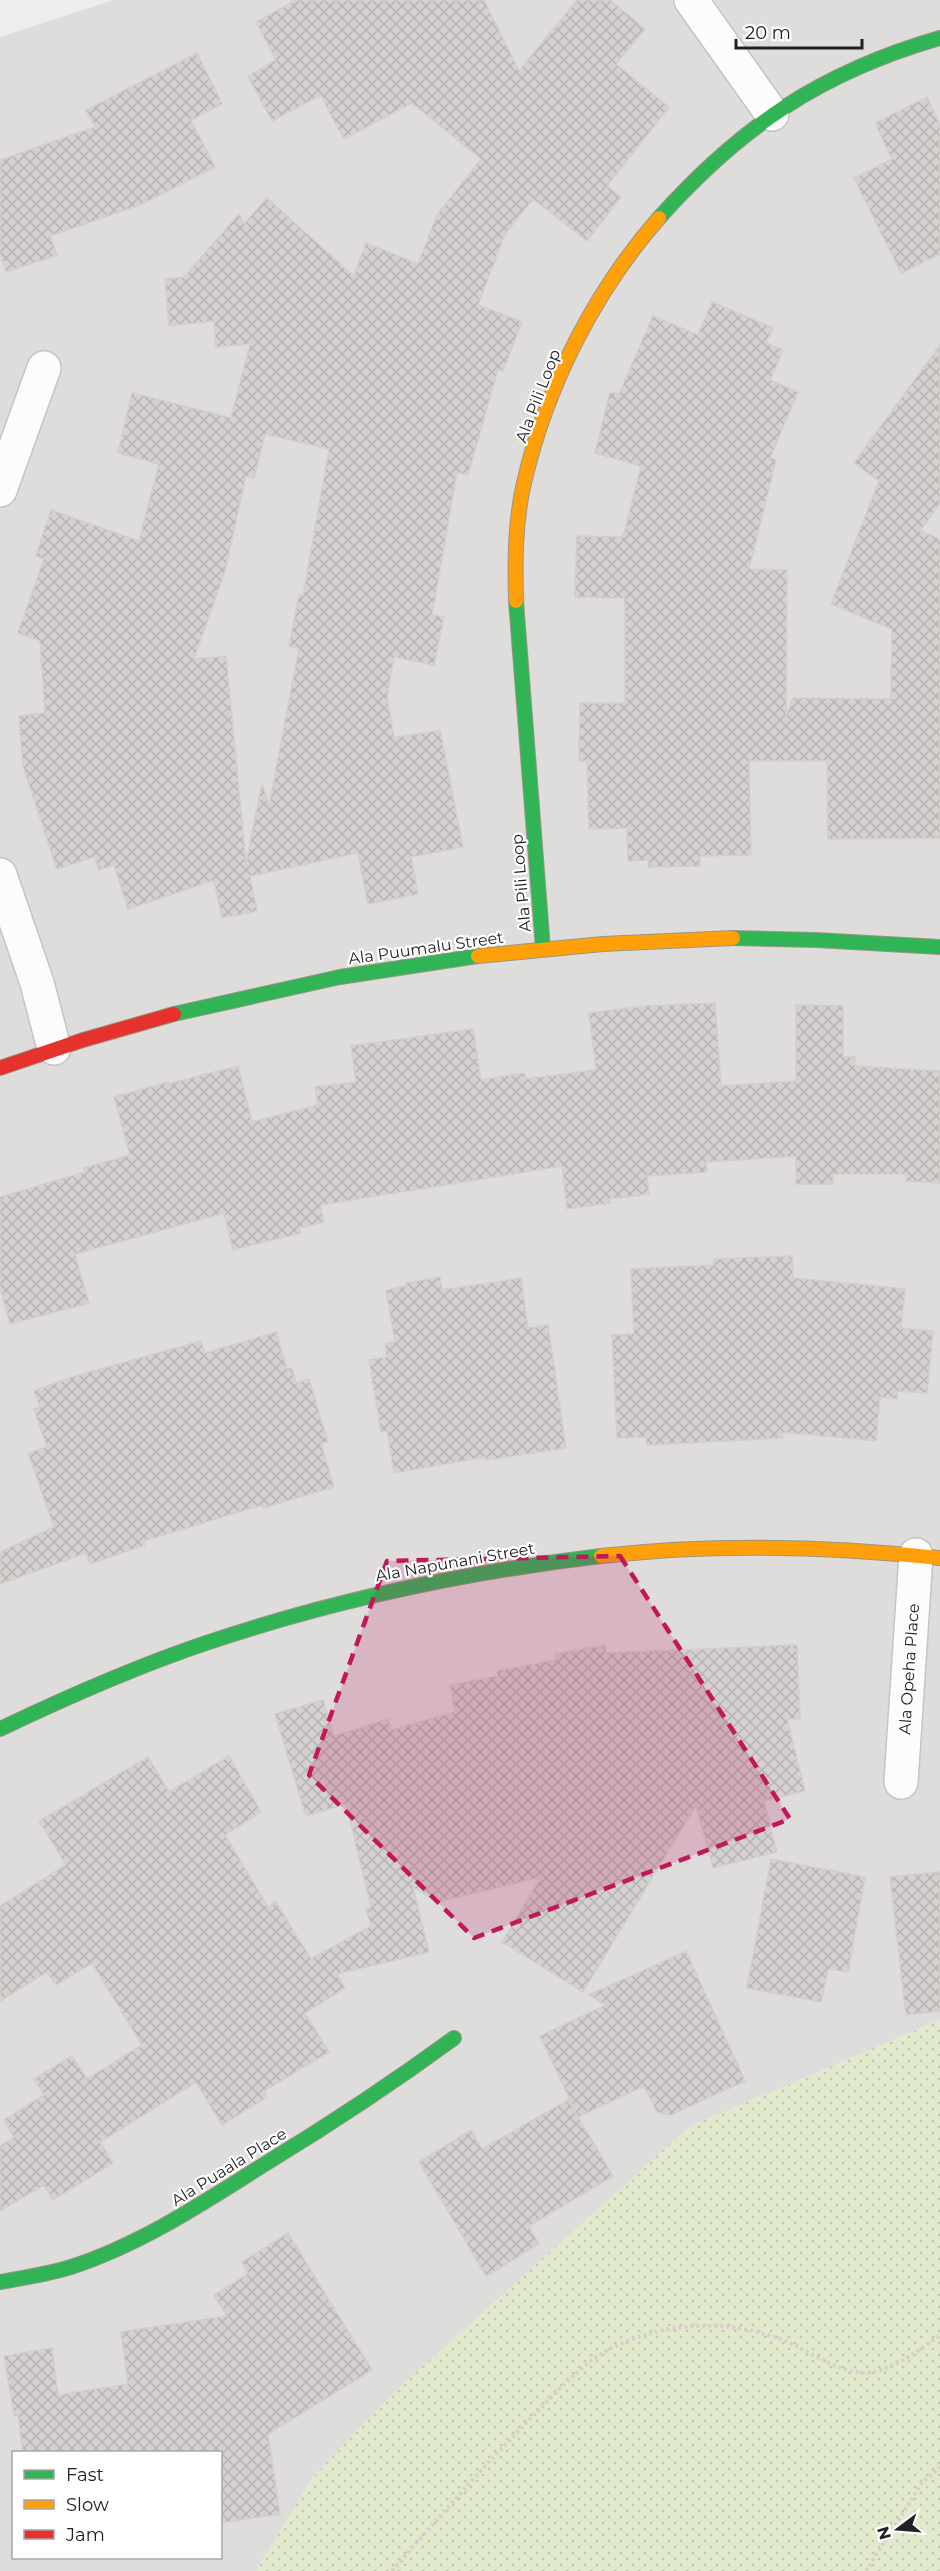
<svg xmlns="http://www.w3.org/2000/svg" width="940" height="2571" font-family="Montserrat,sans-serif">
  <defs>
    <pattern id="grass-dots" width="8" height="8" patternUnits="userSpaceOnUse" patternTransform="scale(1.5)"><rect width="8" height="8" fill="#e1eacc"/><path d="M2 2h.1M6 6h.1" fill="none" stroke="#c1c8af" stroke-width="1.8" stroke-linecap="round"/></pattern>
    <pattern id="building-cross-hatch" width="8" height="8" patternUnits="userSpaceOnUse" patternTransform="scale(1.5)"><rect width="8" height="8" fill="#d4d1d0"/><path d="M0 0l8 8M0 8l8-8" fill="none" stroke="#b6b3b2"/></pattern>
  </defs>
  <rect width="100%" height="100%" fill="#efedeb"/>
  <path fill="#dedddc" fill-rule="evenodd" d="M 114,0 L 940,0 L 940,2020 L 689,2127 L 313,2477 L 256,2571 L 0,2571 L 0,37 ZM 14,2452 L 220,2452 L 220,2558 L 14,2558 Z"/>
  <path fill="url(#grass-dots)" d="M 940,2020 L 940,2571 L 256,2571 L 313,2477 L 389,2397 L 689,2127 Z"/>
  <path fill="url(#building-cross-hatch)" stroke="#d2cecc" stroke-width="1.5" fill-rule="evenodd" d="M 296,0 L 484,0 L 519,71 L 577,0 L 610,0 L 645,29 L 616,64 L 669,107 L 607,186 L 621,197 L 587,241 L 533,199 L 505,234 L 478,305 L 522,322 L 503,371 L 498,369 L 468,475 L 457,472 L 432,615 L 444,617 L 434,665 L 394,657 L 387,696 L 394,738 L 440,730 L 463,847 L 411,857 L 418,894 L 368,904 L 358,853 L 250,876 L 257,911 L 222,918 L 214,880 L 128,909 L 114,865 L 99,870 L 94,857 L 57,869 L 23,766 L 19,716 L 45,713 L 40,641 L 18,633 L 44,559 L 36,556 L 51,510 L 139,541 L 159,464 L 118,453 L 132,393 L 231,418 L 250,344 L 216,347 L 214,321 L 169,326 L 165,279 L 184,277 L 239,214 L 244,224 L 267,198 L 354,276 L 366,243 L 418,264 L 437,215 L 481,159 L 412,103 L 344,139 L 329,111 L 333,107 L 328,109 L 321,95 L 272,121 L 248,76 L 276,60 L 256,22 ZM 265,434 L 329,449 L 303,596 L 299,595 L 289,646 L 299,648 L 269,806 L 262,783 L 246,863 L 226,656 L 194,659 L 225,571 L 246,476 L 254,478 Z
    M 197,53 L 222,104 L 191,120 L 215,167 L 142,204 L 50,236 L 57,255 L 6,272 L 0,253 L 0,160 L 95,127 L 86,110 Z
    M 927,97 L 940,125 L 940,254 L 901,273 L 854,178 L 892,159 L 875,123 Z
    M 712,302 L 773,328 L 766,343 L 783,350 L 770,380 L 798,392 L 770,458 L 776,460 L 749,569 L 787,570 L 786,716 L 793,698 L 891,699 L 892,629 L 831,604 L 879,481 L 854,463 L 940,345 L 940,503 L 920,531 L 940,539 L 940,838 L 828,839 L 827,761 L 749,761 L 751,855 L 700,856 L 700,866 L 648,867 L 649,860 L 628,861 L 627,828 L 589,829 L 587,761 L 579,761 L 580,703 L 625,703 L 625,607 L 624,598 L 575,597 L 577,536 L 623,537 L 641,466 L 595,453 L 610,392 L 619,394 L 653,316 L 698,335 Z
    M 715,1003 L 721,1086 L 796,1081 L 796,1005 L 843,1006 L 843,1057 L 855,1057 L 855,1066 L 940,1071 L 940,1183 L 906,1181 L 906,1174 L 833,1174 L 833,1184 L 796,1184 L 796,1156 L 706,1162 L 707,1172 L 647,1176 L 649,1194 L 609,1199 L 610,1203 L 567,1209 L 562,1166 L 320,1205 L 324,1222 L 299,1228 L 301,1233 L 233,1250 L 224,1213 L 75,1254 L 89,1303 L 10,1324 L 0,1287 L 0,1197 L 85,1172 L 84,1168 L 130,1155 L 114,1097 L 168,1082 L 168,1084 L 238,1066 L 252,1122 L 318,1105 L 315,1087 L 356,1082 L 351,1046 L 473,1029 L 481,1080 L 524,1073 L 526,1079 L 596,1070 L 589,1013 L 646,1006 Z
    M 792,1256 L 793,1278 L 905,1289 L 901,1328 L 933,1331 L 927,1393 L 898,1391 L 897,1399 L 880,1397 L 876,1441 L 782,1432 L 783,1438 L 647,1445 L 646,1437 L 617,1438 L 612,1335 L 634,1334 L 631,1269 L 714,1265 L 714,1259 Z
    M 440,1277 L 442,1290 L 521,1278 L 528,1328 L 548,1325 L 566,1448 L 486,1460 L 486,1457 L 394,1473 L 387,1431 L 381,1432 L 369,1360 L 387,1357 L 385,1344 L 395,1342 L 386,1290 L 407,1286 L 406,1283 Z
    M 276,1332 L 287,1369 L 292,1368 L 296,1383 L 309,1379 L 328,1442 L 321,1443 L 334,1487 L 263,1508 L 262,1505 L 144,1541 L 145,1545 L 90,1564 L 86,1553 L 0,1584 L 0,1552 L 54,1527 L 28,1453 L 47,1447 L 34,1409 L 40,1407 L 34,1391 L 72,1377 L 201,1341 L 205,1353 Z
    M 605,1645 L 606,1653 L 797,1645 L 800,1719 L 787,1719 L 805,1791 L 764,1801 L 777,1852 L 713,1868 L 696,1805 L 583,1992 L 502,1942 L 541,1877 L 438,1902 L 413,1887 L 429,1952 L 337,1974 L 345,1988 L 305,2013 L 329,2052 L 264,2091 L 267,2097 L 222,2125 L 196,2082 L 100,2142 L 113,2163 L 53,2200 L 44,2185 L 0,2211 L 0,2146 L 14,2137 L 4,2120 L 44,2095 L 34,2079 L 72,2056 L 87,2079 L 142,2045 L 92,1963 L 56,1985 L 47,1972 L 0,2001 L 0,1906 L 66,1865 L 39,1821 L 148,1757 L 169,1792 L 229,1756 L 261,1812 L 225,1835 L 268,1907 L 276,1902 L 311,1959 L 371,1926 L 366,1909 L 371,1907 L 346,1804 L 306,1816 L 275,1714 L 323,1700 L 334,1736 L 388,1719 L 391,1730 L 455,1712 L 450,1685 L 498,1676 L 497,1671 L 556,1660 L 555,1654 Z
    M 771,1859 L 865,1877 L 848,1972 L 828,1969 L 821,2002 L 747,1988 Z
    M 940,1872 L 940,2011 L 906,2015 L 890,1877 Z
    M 686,1951 L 745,2081 L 671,2115 L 657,2112 L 644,2086 L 578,2117 L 540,2036 L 606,2005 L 589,1995 Z
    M 568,2100 L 613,2176 L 529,2226 L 539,2244 L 486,2276 L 419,2162 L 471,2130 L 482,2149 Z
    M 288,2233 L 372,2370 L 268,2434 L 280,2514 L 220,2523 L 220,2452 L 23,2452 L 18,2415 L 14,2415 L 4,2356 L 52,2348 L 58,2395 L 128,2384 L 121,2332 L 227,2316 L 214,2295 L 248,2274 L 242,2262 Z"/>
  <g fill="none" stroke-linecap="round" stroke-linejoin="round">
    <defs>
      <path id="street" d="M 691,0 L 772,114
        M 0,490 L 44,368
        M 0,875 L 37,983 L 54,1048
        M 901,1782 L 916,1555"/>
      <path id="fast" d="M 659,218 C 741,126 822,72 940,38
        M 516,601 L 543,949
        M 733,938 L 816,940 L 940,947
        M 174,1014 L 340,977 L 478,956
        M 0,1729 C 67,1697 135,1667 206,1643 C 334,1600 466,1572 601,1556
        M 0,2282 C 24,2278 48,2274 71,2267 C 142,2244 206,2201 268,2162 C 332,2123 394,2082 454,2038"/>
      <path id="slow" d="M 516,601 C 515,562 515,521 524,483 C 546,387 594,292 659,218
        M 478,956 L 603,944 L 733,938
        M 601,1556 C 714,1543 827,1546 940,1558"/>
      <path id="jam" d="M 0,1068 L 83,1040 L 174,1014"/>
    </defs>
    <use href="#street" stroke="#c5c4c3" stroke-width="36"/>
    <use href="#fast" stroke="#999783" stroke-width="16"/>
    <use href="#slow" stroke="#999783" stroke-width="16"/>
    <use href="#jam" stroke="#999783" stroke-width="16"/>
    <path stroke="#dbcdce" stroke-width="4" stroke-dasharray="3 3" stroke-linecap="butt" d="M 392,2571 C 439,2517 486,2463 536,2413 C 559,2390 582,2363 612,2348 C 669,2320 734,2318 792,2344 C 816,2355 845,2377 872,2372 C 896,2368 921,2349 940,2335
      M 866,2571 L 922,2483 L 940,2467"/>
    <use href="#street" stroke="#fdfcfc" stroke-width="33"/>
    <use href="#fast" stroke="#30b455" stroke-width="14"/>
    <use href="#slow" stroke="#ff9f0a" stroke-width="14"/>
    <use href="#jam" stroke="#e5322d" stroke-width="14"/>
  </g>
  <path fill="#c2185b" fill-opacity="0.2" stroke="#c2185b" stroke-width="4.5" stroke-dasharray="12 8" stroke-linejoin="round" d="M 620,1556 L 790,1819 L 474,1938 L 309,1775 L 387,1561 Z"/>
  <g text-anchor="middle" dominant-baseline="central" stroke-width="4.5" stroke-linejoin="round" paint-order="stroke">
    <g font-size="16" fill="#212121" stroke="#fff">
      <text transform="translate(538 396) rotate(-69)">Ala Pili Loop</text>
      <text transform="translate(521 883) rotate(-95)">Ala Pili Loop</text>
      <text transform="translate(426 948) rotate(-8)">Ala Puumalu Street</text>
      <text transform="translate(455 1562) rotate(-10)">Ala Napunani Street</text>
      <text transform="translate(909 1669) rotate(-86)">Ala Opeha Place</text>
      <text transform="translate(229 2167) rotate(-32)">Ala Puaala Place</text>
    </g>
  </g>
  <rect x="12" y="2451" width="210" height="108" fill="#ffffff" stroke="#a6a6a6" stroke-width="1.5"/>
  <rect x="24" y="2470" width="30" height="9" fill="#30b455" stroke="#a6a6a6" stroke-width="1.5"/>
  <text x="66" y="2481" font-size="18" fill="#212121">Fast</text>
  <rect x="24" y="2500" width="30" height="9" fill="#ff9f0a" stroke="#a6a6a6" stroke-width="1.5"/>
  <text x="66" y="2511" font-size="18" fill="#212121">Slow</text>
  <rect x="24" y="2530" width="30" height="9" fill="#e5322d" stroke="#a6a6a6" stroke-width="1.5"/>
  <text x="66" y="2541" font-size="18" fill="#212121">Jam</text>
  <g transform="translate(898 2529) rotate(254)" stroke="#ffffff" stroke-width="4.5" paint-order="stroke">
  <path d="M0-4.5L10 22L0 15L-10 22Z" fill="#212121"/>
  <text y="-9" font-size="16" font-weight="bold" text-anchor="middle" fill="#212121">N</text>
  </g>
  <path d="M736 39v9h126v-9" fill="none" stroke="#212121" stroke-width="3"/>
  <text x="745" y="39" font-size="18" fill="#212121" stroke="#ffffff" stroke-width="4.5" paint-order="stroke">20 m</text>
</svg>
